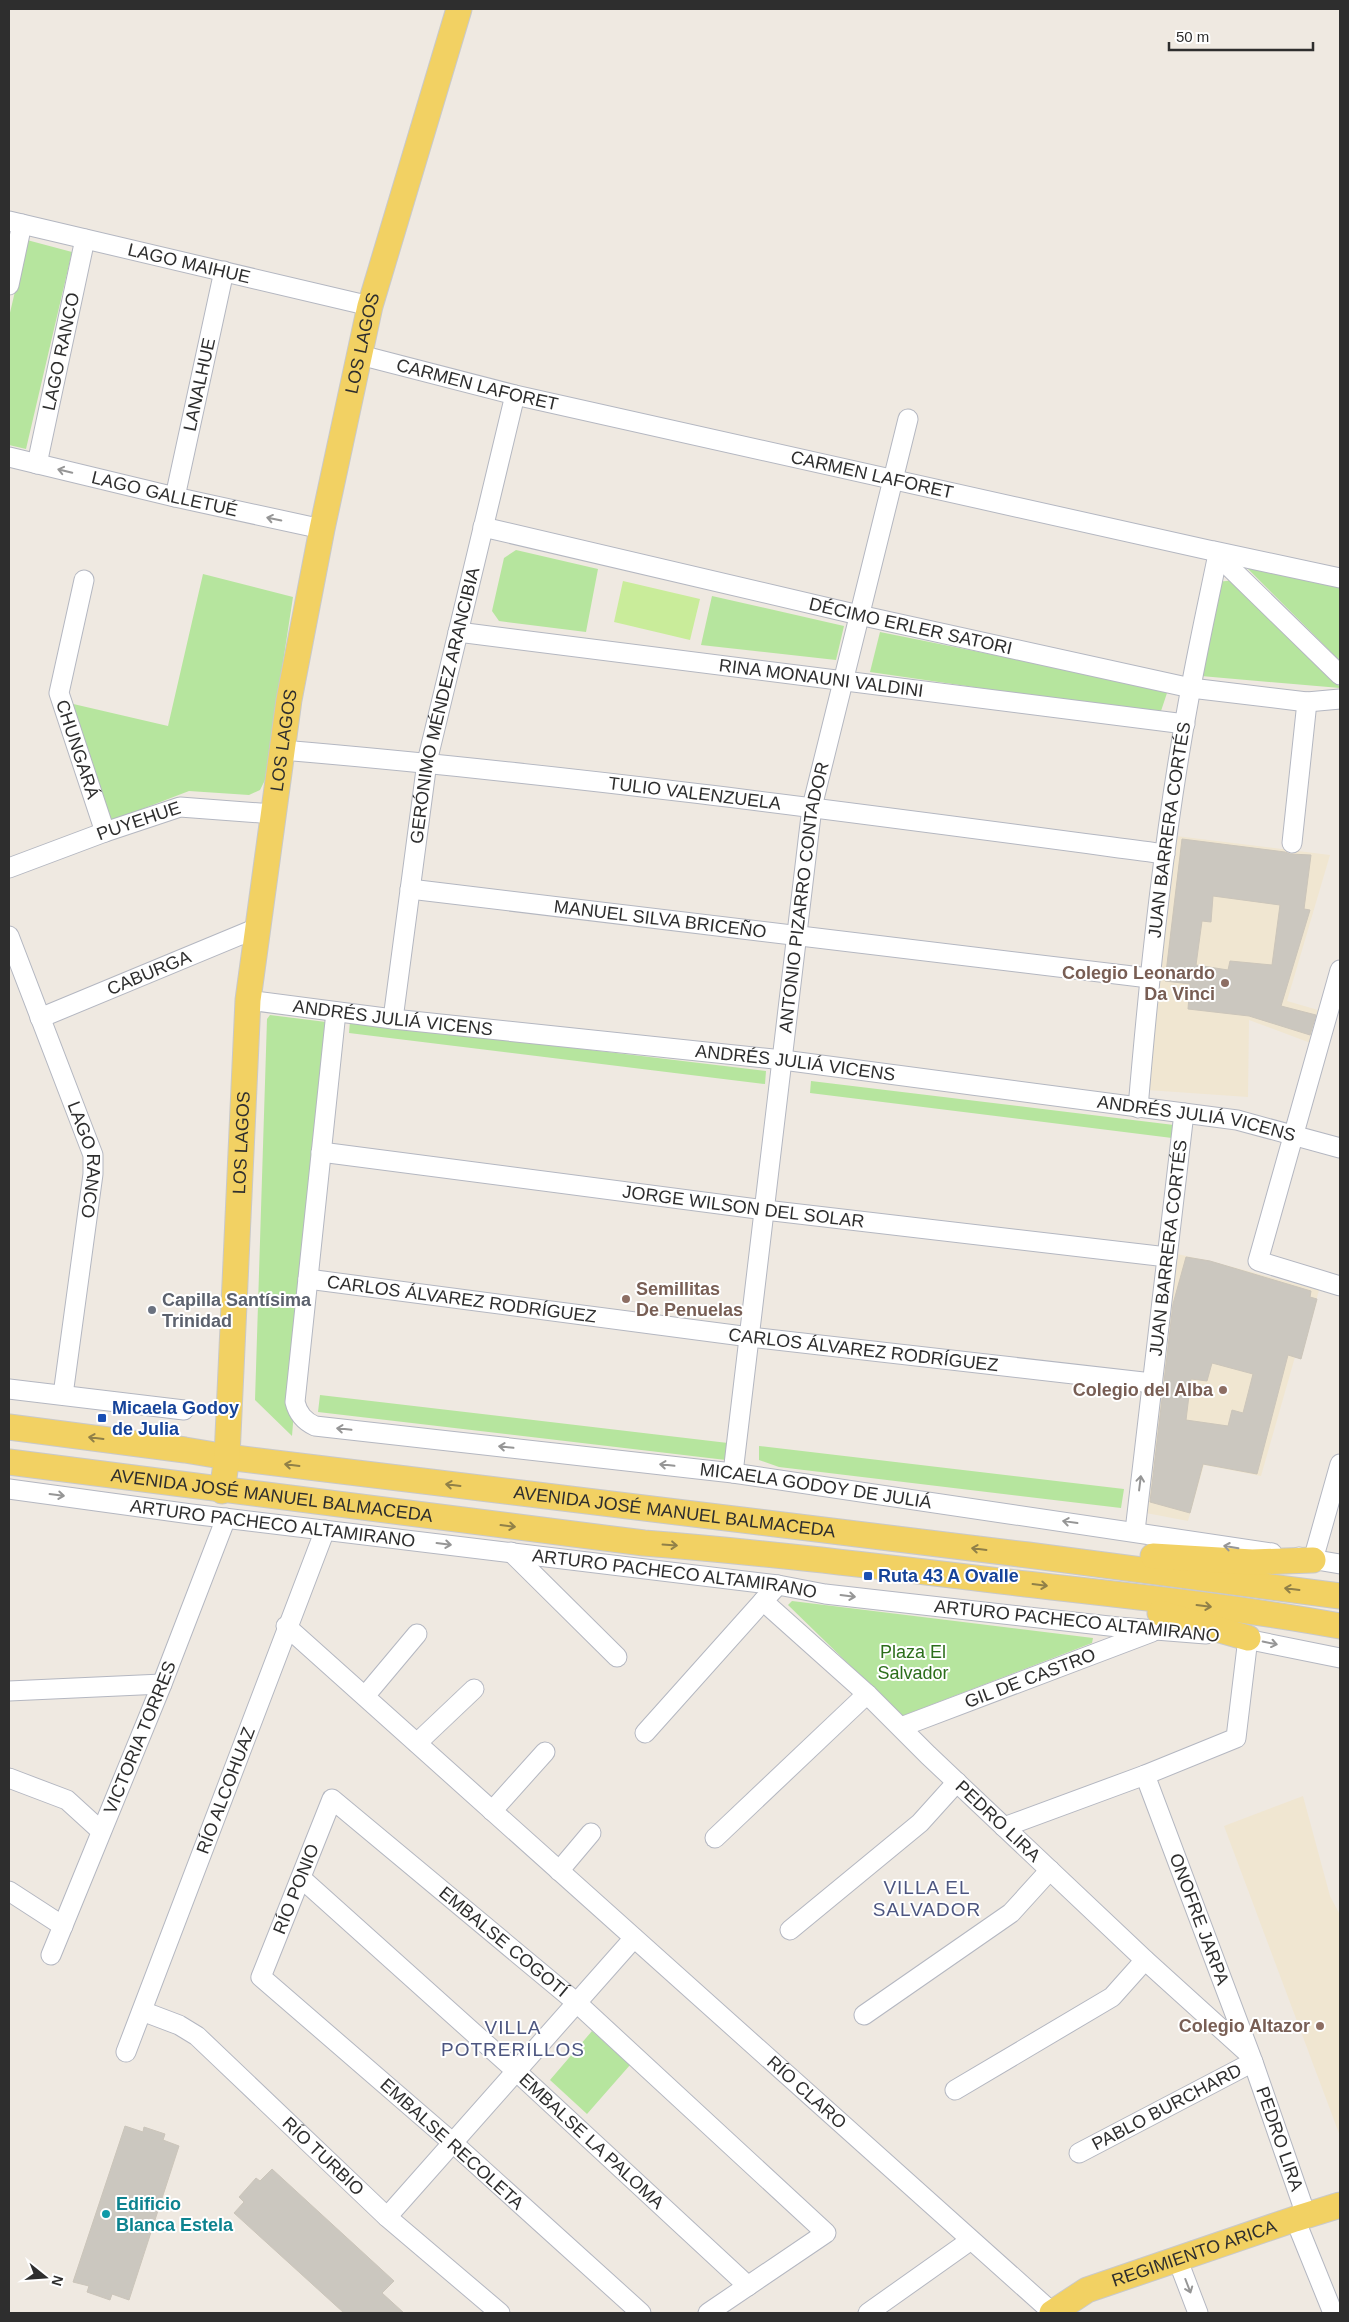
<svg xmlns="http://www.w3.org/2000/svg" width="1349" height="2322" font-family="Arial,sans-serif">
  <rect width="100%" height="100%" fill="#efe9e1"/>
  <path fill="#f0e6d1" d="M 1176,836 L 1330,855 L 1287,1001 L 1325,1012 L 1316,1045 L 1249,1020 L 1248,1097 L 1147,1090 L 1159,966 Z
    M 1172,1253 L 1210,1261 L 1319,1290 L 1301,1359 L 1295,1357 L 1261,1476 L 1204,1465 L 1188,1521 L 1146,1513 Z
    M 1303,1796 L 1330,1896 L 1340,1915 L 1340,2136 L 1224,1826 Z"/>
  <path fill="#b6e59e" d="M 27,240 L 72,252 L 26,449 L 9,445 L 9,317 Z
    M 516,550 L 598,569 L 586,632 L 499,621 L 492,611 L 504,558 Z
    M 1240,561 L 1340,583 L 1340,661 Z
    M 203,574 L 293,597 L 265,780 L 260,790 L 249,795 L 189,791 L 111,821 L 69,703 L 168,726 Z
    M 1235,580 L 1340,687 L 1340,688 L 1201,676 L 1217,582 Z
    M 712,596 L 844,626 L 836,660 L 701,645 Z
    M 880,632 L 1168,690 L 1160,714 L 870,672 Z
    M 270,1015 L 326,1022 L 292,1436 L 255,1400 L 267,1019 Z
    M 350,1021 L 766,1071 L 765,1084 L 349,1033 Z
    M 811,1081 L 1174,1125 L 1172,1138 L 810,1093 Z
    M 320,1395 L 728,1443 L 726,1460 L 318,1412 Z
    M 759,1446 L 1124,1489 L 1121,1508 L 779,1467 L 759,1460 Z
    M 792,1601 L 1093,1638 L 1092,1643 L 902,1716 L 788,1605 Z
    M 592,2031 L 630,2065 L 587,2114 L 550,2080 Z"/>
  <path fill="#c9ec9a" d="M 623,581 L 700,599 L 690,640 L 614,622 Z"/>
  <path fill="#cbc7bf" stroke="#cbc5ba" fill-rule="evenodd" d="M 1182,839 L 1285,852 L 1290,854 L 1311,855 L 1304,909 L 1310,910 L 1281,1006 L 1316,1015 L 1310,1035 L 1249,1016 L 1188,1009 L 1190,984 L 1165,981 ZM 1213,896 L 1280,905 L 1272,965 L 1230,961 L 1228,970 L 1196,965 L 1202,921 L 1211,922 Z
    M 1186,1257 L 1210,1261 L 1311,1291 L 1310,1297 L 1317,1299 L 1301,1359 L 1288,1355 L 1257,1474 L 1203,1464 L 1190,1513 L 1150,1502 L 1173,1304 ZM 1212,1363 L 1253,1374 L 1243,1413 L 1232,1410 L 1228,1426 L 1186,1420 L 1191,1379 L 1207,1381 Z
    M 125,2126 L 143,2132 L 144,2127 L 165,2134 L 163,2140 L 179,2146 L 129,2300 L 112,2294 L 110,2300 L 87,2292 L 89,2286 L 73,2282 Z
    M 272,2169 L 394,2281 L 382,2293 L 404,2313 L 344,2313 L 234,2213 L 244,2202 L 239,2197 L 256,2178 L 260,2181 Z"/>
  <g fill="none" stroke-linecap="round" stroke-linejoin="round">
    <defs>
      <g id="minor">
        <path id="s1" d="M 9,221 L 370,306"/>
        <path d="M 9,285 L 22,224"/>
        <path id="s2" d="M 360,355 L 515,395 L 1213,551 L 1340,675"/>
        <path id="s3" d="M 9,457 L 175,497 L 322,529"/>
        <path id="s4" d="M 37,464 L 85,239"/>
        <path id="s5" d="M 175,497 L 224,271"/>
        <path id="s6" d="M 483,527 L 859,615 L 1191,688 L 1307,702 L 1340,699"/>
        <path d="M 1214,551 L 1340,578"/>
        <path id="s7" d="M 84,580 L 59,693 L 105,832"/>
        <path id="s8" d="M 458,632 L 1185,724"/>
        <path id="s9" d="M 282,750 C 577,775 871,815 1165,854"/>
        <path d="M 1292,843 L 1307,702"/>
        <path id="s10" d="M 9,868 L 105,832 L 180,807 L 273,814"/>
        <path id="s11" d="M 410,889 L 1149,978"/>
        <path id="s12" d="M 9,936 L 93,1155 L 93,1174 L 63,1395"/>
        <path d="M 1340,970 L 1258,1261 L 1340,1286"/>
        <path id="s13" d="M 248,1000 L 393,1019 L 783,1060 L 1237,1120 L 1340,1148"/>
        <path id="s14" d="M 336,1012 L 295,1402 C 298,1414 304,1421 315,1426 L 733,1473 L 1272,1553"/>
        <path id="s15" d="M 40,1018 L 257,928"/>
        <path id="s16" d="M 393,1019 L 427,762 L 515,395"/>
        <path id="s17" d="M 1138,1108 C 1150,967 1165,826 1191,687 C 1199,643 1209,598 1218,554"/>
        <path id="s18" d="M 321,1152 L 765,1210 L 1167,1257"/>
        <path id="s19" d="M 308,1279 L 750,1337 L 1152,1383"/>
        <path d="M 9,1389 L 184,1410"/>
        <path id="s20" d="M 733,1473 L 812,807 L 908,419"/>
        <path id="s21" d="M 9,1489 L 191,1514 L 778,1585 L 825,1594 L 1118,1627 L 1206,1634"/>
        <path id="s22" d="M 1135,1531 L 1184,1113"/>
        <path d="M 511,1552 L 617,1657"/>
        <path d="M 1299,1557 L 1340,1564"/>
        <path d="M 1313,1560 L 1340,1464"/>
        <path id="s23" d="M 778,1585 L 763,1601 L 867,1694 L 928,1755 L 1145,1960 L 1250,2055"/>
        <path id="s24" d="M 286,1626 L 1053,2313"/>
        <path d="M 1236,1637 L 1340,1658"/>
        <path d="M 9,1691 L 162,1684"/>
        <path d="M 365,1696 L 417,1634"/>
        <path id="s25" d="M 901,1727 L 1152,1632"/>
        <path d="M 645,1733 L 763,1601"/>
        <path d="M 417,1743 L 474,1689"/>
        <path id="s26" d="M 1145,1775 L 1253,2062 L 1306,2215"/>
        <path d="M 9,1778 L 67,1800 L 101,1831"/>
        <path d="M 492,1811 L 545,1752"/>
        <path d="M 1004,1827 L 1145,1775 L 1236,1738 L 1248,1638"/>
        <path d="M 715,1838 L 867,1694"/>
        <path d="M 559,1871 L 591,1833"/>
        <path id="s27" d="M 301,1878 L 516,2071 L 748,2286"/>
        <path d="M 9,1891 L 63,1926"/>
        <path d="M 790,1930 L 920,1823 L 957,1782"/>
        <path id="s28" d="M 51,1955 L 162,1684 L 226,1518"/>
        <path id="s29" d="M 142,2011 L 179,2025 L 197,2036 L 387,2217 L 500,2313"/>
        <path d="M 864,2015 L 1011,1913 L 1050,1870"/>
        <path id="s30" d="M 126,2052 L 325,1530"/>
        <path d="M 955,2090 L 1112,1997 L 1145,1960"/>
        <path id="s31" d="M 1079,2153 L 1253,2062"/>
        <path d="M 387,2217 L 634,1938"/>
        <path d="M 1295,2219 L 1333,2313"/>
        <path d="M 1177,2258 L 1198,2313"/>
        <path id="s32" d="M 641,2313 L 453,2143 L 261,1977 L 332,1799 L 577,2003 L 826,2233 L 708,2313"/>
        <path d="M 868,2313 L 971,2240"/>
      </g>
      <g id="major">
        <path id="s33" d="M 9,1427 L 185,1450 L 227,1457 L 1028,1555 L 1340,1596"/>
        <path id="s34" d="M 9,1462 L 644,1543 C 772,1553 899,1569 1026,1584 C 1131,1596 1237,1607 1340,1626"/>
        <path id="s35" d="M 222,1491 L 227,1457 L 248,1000 L 289,700 L 322,529 L 370,306 L 459,9"/>
        <path d="M 1153,1556 L 1252,1562 L 1313,1560"/>
        <path d="M 1160,1613 L 1248,1638"/>
        <path id="s36" d="M 1052,2313 L 1087,2290 L 1295,2219 L 1340,2205"/>
      </g>
    </defs>
    <use href="#minor" stroke="#b4b7c1" stroke-width="21"/>
    <use href="#major" stroke="#c9c9c9" stroke-width="27"/>
    <use href="#minor" stroke="#fff" stroke-width="19"/>
    <use href="#major" stroke="#f2d163" stroke-width="25"/>
  </g>
  <defs><path id="oneway-shaft" d="M-6 0H5M1.5-3L5.5 0L1.5 3" fill="none" stroke-width="1.6" stroke-linecap="round" stroke-linejoin="round" transform="scale(1.25)"/></defs>
  <g stroke="#969696">
    <use href="#oneway-shaft" transform="translate(65 471) rotate(-166)"/>
    <use href="#oneway-shaft" transform="translate(274 519) rotate(-168)"/>
    <use href="#oneway-shaft" transform="translate(344 1429) rotate(-174)"/>
    <use href="#oneway-shaft" transform="translate(506 1447) rotate(-174)"/>
    <use href="#oneway-shaft" transform="translate(667 1465) rotate(-174)"/>
    <use href="#oneway-shaft" transform="translate(1140 1483) rotate(-83)"/>
    <use href="#oneway-shaft" transform="translate(57 1495) rotate(7)"/>
    <use href="#oneway-shaft" transform="translate(1070 1522) rotate(-172)"/>
    <use href="#oneway-shaft" transform="translate(444 1544) rotate(7)"/>
    <use href="#oneway-shaft" transform="translate(1231 1547) rotate(-171)"/>
    <use href="#oneway-shaft" transform="translate(848 1596) rotate(7)"/>
    <use href="#oneway-shaft" transform="translate(1270 1643) rotate(12)"/>
    <use href="#oneway-shaft" transform="translate(1188 2286) rotate(69)"/>
  </g>
  <g stroke="#908048">
    <use href="#oneway-shaft" transform="translate(96 1438) rotate(-173)"/>
    <use href="#oneway-shaft" transform="translate(292 1465) rotate(-173)"/>
    <use href="#oneway-shaft" transform="translate(453 1485) rotate(-173)"/>
    <use href="#oneway-shaft" transform="translate(508 1526) rotate(7)"/>
    <use href="#oneway-shaft" transform="translate(670 1545) rotate(4)"/>
    <use href="#oneway-shaft" transform="translate(979 1549) rotate(-173)"/>
    <use href="#oneway-shaft" transform="translate(1040 1585) rotate(7)"/>
    <use href="#oneway-shaft" transform="translate(1292 1589) rotate(-173)"/>
    <use href="#oneway-shaft" transform="translate(1204 1606) rotate(7)"/>
  </g>
  <g fill="#8d6e63" stroke="#fff" stroke-width="2">
    <circle cx="1225" cy="983" r="5"/>
    <circle cx="626" cy="1299" r="5"/>
    <circle cx="1223" cy="1390" r="5"/>
    <circle cx="1320" cy="2026" r="5"/>
  </g>
  <circle fill="#6b7280" stroke="#fff" stroke-width="2" cx="152" cy="1310" r="5"/>
  <g fill="#1a4fb4" stroke="#fff" stroke-width="2">
    <rect x="97" y="1413" width="10" height="10" rx="2.5"/>
    <rect x="863" y="1571" width="10" height="10" rx="2.5"/>
  </g>
  <circle fill="#0f9aa8" stroke="#fff" stroke-width="2" cx="106" cy="2214" r="5"/>
  <g text-anchor="middle" dominant-baseline="central" stroke-width="4" stroke-linejoin="round" paint-order="stroke">
    <g font-size="18" fill="#2e2e2e" stroke="#fff">
      <text stroke="none"><textPath href="#s1" startOffset="185">LAGO MAIHUE</textPath></text>
      <text stroke="none"><textPath href="#s35" startOffset="1159">LOS LAGOS</textPath></text>
      <text stroke="none"><textPath href="#s4" startOffset="115">LAGO RANCO</textPath></text>
      <text stroke="none"><textPath href="#s5" startOffset="115">LANALHUE</textPath></text>
      <text stroke="none"><textPath href="#s2" startOffset="121">CARMEN LAFORET</textPath></text>
      <text stroke="none"><textPath href="#s2" startOffset="526">CARMEN LAFORET</textPath></text>
      <text stroke="none"><textPath href="#s3" startOffset="160">LAGO GALLETUÉ</textPath></text>
      <text stroke="none"><textPath href="#s6" startOffset="439">DÉCIMO ERLER SATORI</textPath></text>
      <text stroke="none"><textPath href="#s8" startOffset="366">RINA MONAUNI VALDINI</textPath></text>
      <text stroke="none"><textPath href="#s16" startOffset="318">GERÓNIMO MÉNDEZ ARANCIBIA</textPath></text>
      <text stroke="none"><textPath href="#s35" startOffset="754">LOS LAGOS</textPath></text>
      <text stroke="none"><textPath href="#s7" startOffset="175">CHUNGARÁ</textPath></text>
      <text stroke="none"><textPath href="#s9" startOffset="415">TULIO VALENZUELA</textPath></text>
      <text stroke="none"><textPath href="#s10" startOffset="138">PUYEHUE</textPath></text>
      <text stroke="none"><textPath href="#s17" startOffset="280">JUAN BARRERA CORTÉS</textPath></text>
      <text stroke="none"><textPath href="#s20" startOffset="580">ANTONIO PIZARRO CONTADOR</textPath></text>
      <text stroke="none"><textPath href="#s11" startOffset="252">MANUEL SILVA BRICEÑO</textPath></text>
      <text stroke="none"><textPath href="#s15" startOffset="118">CABURGA</textPath></text>
      <text stroke="none"><textPath href="#s13" startOffset="146">ANDRÉS JULIÁ VICENS</textPath></text>
      <text stroke="none"><textPath href="#s13" startOffset="551">ANDRÉS JULIÁ VICENS</textPath></text>
      <text stroke="none"><textPath href="#s13" startOffset="956">ANDRÉS JULIÁ VICENS</textPath></text>
      <text stroke="none"><textPath href="#s35" startOffset="349">LOS LAGOS</textPath></text>
      <text stroke="none"><textPath href="#s12" startOffset="238">LAGO RANCO</textPath></text>
      <text stroke="none"><textPath href="#s18" startOffset="426">JORGE WILSON DEL SOLAR</textPath></text>
      <text stroke="none"><textPath href="#s22" startOffset="285">JUAN BARRERA CORTÉS</textPath></text>
      <text stroke="none"><textPath href="#s19" startOffset="155">CARLOS ÁLVAREZ RODRÍGUEZ</textPath></text>
      <text stroke="none"><textPath href="#s19" startOffset="560">CARLOS ÁLVAREZ RODRÍGUEZ</textPath></text>
      <text stroke="none"><textPath href="#s14" startOffset="929">MICAELA GODOY DE JULIÁ</textPath></text>
      <text stroke="none"><textPath href="#s34" startOffset="265">AVENIDA JOSÉ MANUEL BALMACEDA</textPath></text>
      <text stroke="none"><textPath href="#s33" startOffset="671">AVENIDA JOSÉ MANUEL BALMACEDA</textPath></text>
      <text stroke="none"><textPath href="#s21" startOffset="266">ARTURO PACHECO ALTAMIRANO</textPath></text>
      <text stroke="none"><textPath href="#s21" startOffset="671">ARTURO PACHECO ALTAMIRANO</textPath></text>
      <text transform="translate(1077 1621) rotate(6)">ARTURO PACHECO ALTAMIRANO</text>
      <text stroke="none"><textPath href="#s25" startOffset="138">GIL DE CASTRO</textPath></text>
      <text stroke="none"><textPath href="#s28" startOffset="235">VICTORIA TORRES</textPath></text>
      <text stroke="none"><textPath href="#s30" startOffset="280">RÍO ALCOHUAZ</textPath></text>
      <text stroke="none"><textPath href="#s23" startOffset="344">PEDRO LIRA</textPath></text>
      <text stroke="none"><textPath href="#s32" startOffset="602">RÍO PONIO</textPath></text>
      <text stroke="none"><textPath href="#s26" startOffset="154">ONOFRE JARPA</textPath></text>
      <text stroke="none"><textPath href="#s32" startOffset="922">EMBALSE COGOTÍ</textPath></text>
      <text stroke="none"><textPath href="#s24" startOffset="699">RÍO CLARO</textPath></text>
      <text stroke="none"><textPath href="#s31" startOffset="99">PABLO BURCHARD</textPath></text>
      <text stroke="none"><textPath href="#s26" startOffset="388">PEDRO LIRA</textPath></text>
      <text stroke="none"><textPath href="#s27" startOffset="392">EMBALSE LA PALOMA</textPath></text>
      <text transform="translate(452 2144) rotate(42)">EMBALSE RECOLETA</text>
      <text stroke="none"><textPath href="#s29" startOffset="235">RÍO TURBIO</textPath></text>
      <text stroke="none"><textPath href="#s36" startOffset="155">REGIMIENTO ARICA</textPath></text>
    </g>
    <g font-size="18" font-weight="bold" fill="#785e54" stroke="#fff" text-anchor="end">
      <text x="1215" y="973">Colegio Leonardo<tspan x="1215" dy="21">Da Vinci</tspan></text>
      <text x="636" y="1289" text-anchor="start">Semillitas<tspan x="636" dy="21">De Penuelas</tspan></text>
      <text x="1213" y="1390">Colegio del Alba</text>
      <text x="1310" y="2026">Colegio Altazor</text>
    </g>
    <g font-size="18" font-weight="bold" fill="#5b616d" stroke="#fff" text-anchor="start">
      <text x="162" y="1300">Capilla Santísima<tspan x="162" dy="21">Trinidad</tspan></text>
    </g>
    <g font-size="18" font-weight="bold" fill="#164399" stroke="#fff" text-anchor="start">
      <text x="112" y="1408">Micaela Godoy<tspan x="112" dy="21">de Julia</tspan></text>
      <text x="878" y="1576">Ruta 43 A Ovalle</text>
    </g>
    <g font-size="18" fill="#2c6e1b" stroke="#fff">
      <text x="913" y="1652">Plaza El<tspan x="913" dy="21">Salvador</tspan></text>
    </g>
    <g font-size="18" font-weight="bold" fill="#0d838f" stroke="#fff" text-anchor="start">
      <text x="116" y="2204">Edificio<tspan x="116" dy="21">Blanca Estela</tspan></text>
    </g>
    <g font-size="19" letter-spacing="1" fill="#4d5680" stroke="#fff">
      <text x="927" y="1887">VILLA EL<tspan x="927" dy="22">SALVADOR</tspan></text>
      <text x="513" y="2027">VILLA<tspan x="513" dy="22">POTRERILLOS</tspan></text>
    </g>
  </g>
  <rect width="1349" height="2322" fill="none" stroke="#2e2e2e" stroke-width="20"/>
  <g transform="translate(45 2277) rotate(107)" stroke="#ffffff" stroke-width="4" paint-order="stroke">
  <path d="M0-4L9 19L0 12L-9 19Z" fill="#2e2e2e"/>
  <text y="-8" font-size="14" font-weight="bold" text-anchor="middle" fill="#2e2e2e">N</text>
  </g>
  <path d="M1169 42v8h144v-8" fill="none" stroke="#2e2e2e" stroke-width="2.5"/>
  <text x="1176" y="42" font-size="15" fill="#2e2e2e" stroke="#ffffff" stroke-width="4" paint-order="stroke">50 m</text>
</svg>
